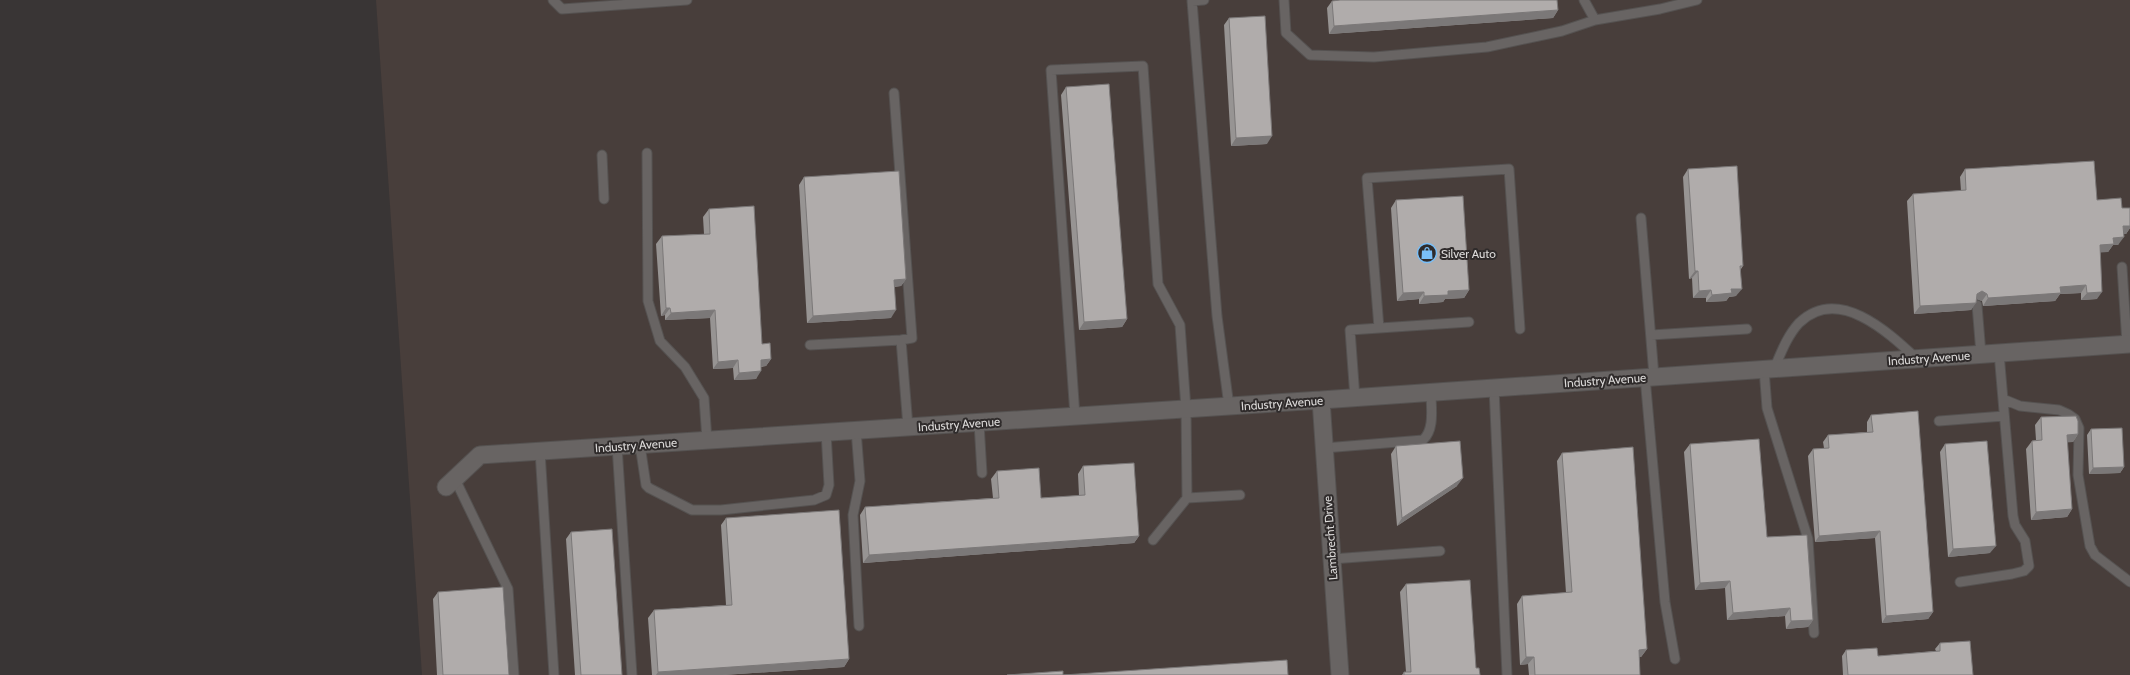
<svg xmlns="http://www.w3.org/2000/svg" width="2130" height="675" font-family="Cabin,sans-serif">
  <rect width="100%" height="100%" fill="#393535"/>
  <path fill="#483e3b" d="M 376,0 L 2130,0 L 2130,675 L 422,675 Z"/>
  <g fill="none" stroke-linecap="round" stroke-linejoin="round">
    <defs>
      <path id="lane" d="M 553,0 L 562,9 L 687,0
        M 1204,0 L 1192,1 L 1217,316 L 1229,406
        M 1284,0 L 1286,33 L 1310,55 L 1374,57 L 1487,47 L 1562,31 L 1595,20 L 1660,9 L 1697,0
        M 1584,0 L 1595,20
        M 894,93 L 912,338 L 901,340
        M 647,153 L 648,301 L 660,341 L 685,367 L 704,398 L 707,440
        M 602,155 L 604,199
        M 1641,218 L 1654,376
        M 2122,267 L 2127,344
        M 1977,305 L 1981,354
        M 1379,328 L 1367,178 L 1509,169 L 1520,329
        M 1651,335 L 1747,329
        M 810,345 L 901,340 L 908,427
        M 1764,369 L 1767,408 L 1808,539 L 1814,633
        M 1774,369 C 1781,353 1787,336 1799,323 C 1838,285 1888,332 1917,359
        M 1645,377 L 1665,602 L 1675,659
        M 1494,388 L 1507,675
        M 1355,398 L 1350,330 L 1469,322
        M 2003,399 L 2020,406 L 2059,410 L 2068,414 L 2075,419 L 2079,428 L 2078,475 L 2090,546 L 2095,555 L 2130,582
        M 1075,416 L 1051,70 L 1143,66 L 1158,284 L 1180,325 L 1186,409 L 1187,498 L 1153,540
        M 1939,421 L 2004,416
        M 979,423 L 982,473
        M 856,430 L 860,481 L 853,515 L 859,626
        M 640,445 L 646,485 L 649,488 L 692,510 L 721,510 L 814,500 L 826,495 L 829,485 L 826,432
        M 617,446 L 632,675
        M 1324,448 L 1423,440 C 1435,429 1431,408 1431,393
        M 540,451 L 554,675
        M 455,479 L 508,589 L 514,675
        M 1187,498 L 1240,495
        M 1332,559 L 1440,551
        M 1960,582 L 2012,574 L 2024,571 L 2029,566 L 2025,541 L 2015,525 L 2013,516 L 1999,353"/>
      <path id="street" d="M 1321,400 L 1340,675
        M 446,487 L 480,455 L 1321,400 L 2130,344"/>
    </defs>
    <use href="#lane" stroke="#555251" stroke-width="11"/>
    <use href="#street" stroke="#555251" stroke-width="19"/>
    <use href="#lane" stroke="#686463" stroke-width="9"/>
    <use href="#street" stroke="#686463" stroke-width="17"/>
  </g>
  <path fill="#979493" d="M 1332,1 L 1558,10 L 1553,18 L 1329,34 L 1327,8 Z
    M 1229,18 L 1267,144 L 1231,146 L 1224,25 Z
    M 1066,87 L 1127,319 L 1122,327 L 1079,330 L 1061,95 Z
    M 1688,169 L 1743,266 L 1741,269 L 1736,296 L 1729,297 L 1726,301 L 1706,302 L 1706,298 L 1693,298 L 1692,278 L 1689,279 L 1683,177 Z
    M 1965,169 L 2097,200 L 2122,208 L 2130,208 L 2130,228 L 2126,234 L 2123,234 L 2118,245 L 2113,245 L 2108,252 L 2100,252 L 2097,299 L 2081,300 L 2081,293 L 2060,294 L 2055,301 L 1983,306 L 1982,301 L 1977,299 L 1971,310 L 1914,314 L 1907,201 L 1913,194 L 1961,191 L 1960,177 Z
    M 804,177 L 906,279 L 901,286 L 894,287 L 891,318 L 807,323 L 799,185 Z
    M 1396,200 L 1469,290 L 1464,298 L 1445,299 L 1443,302 L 1419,304 L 1419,299 L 1397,301 L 1391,208 Z
    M 709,209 L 762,344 L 771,359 L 766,366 L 761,367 L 756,379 L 734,380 L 733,368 L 713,369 L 710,318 L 665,320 L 665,315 L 661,316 L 656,244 L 662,236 L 704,234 L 703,217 Z
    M 1871,415 L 1933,612 L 1928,619 L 1882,623 L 1875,538 L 1815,542 L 1808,456 L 1813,449 L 1824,448 L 1823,442 L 1828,435 L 1867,432 L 1867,422 Z
    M 2041,417 L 2078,434 L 2073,442 L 2067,442 L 2072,509 L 2067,517 L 2031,520 L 2026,449 L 2032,441 L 2036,440 L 2035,425 Z
    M 2091,429 L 2124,467 L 2120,473 L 2089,474 L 2087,435 Z
    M 1690,444 L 1767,537 L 1813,620 L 1808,627 L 1786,629 L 1785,616 L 1727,620 L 1725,588 L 1695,590 L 1684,452 Z
    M 1945,444 L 1990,553 L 1948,557 L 1940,452 Z
    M 1396,446 L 1457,486 L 1397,526 L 1391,454 Z
    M 1562,453 L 1647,649 L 1641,657 L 1639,657 L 1640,675 L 1529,675 L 1528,664 L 1520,665 L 1517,604 L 1522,596 L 1566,593 L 1557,461 Z
    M 1083,466 L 1139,536 L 1134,543 L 863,563 L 860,515 L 865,507 L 993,498 L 991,479 L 997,471 L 1041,498 L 1079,496 L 1078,474 Z
    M 726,518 L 849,659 L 844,667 L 723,675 L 652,675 L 648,618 L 654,610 L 726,605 L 721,525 Z
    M 571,532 L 622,675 L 575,675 L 566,539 Z
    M 1406,584 L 1476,668 L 1480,675 L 1402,675 L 1404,672 L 1406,672 L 1400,592 Z
    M 438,592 L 509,675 L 437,675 L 433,599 Z
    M 1940,643 L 1973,675 L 1843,675 L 1842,656 L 1846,650 L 1878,656 L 1936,651 L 1935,649 Z"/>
  <path fill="#7b7878" d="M 1558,10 L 1553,18 L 1329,34 L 1334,26 Z
    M 1272,136 L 1267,144 L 1231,146 L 1236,138 Z
    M 2123,226 L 2130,226 L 2130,228 L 2126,234 L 2118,234 Z
    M 2124,237 L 2118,245 L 2113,245 L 2108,252 L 2094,253 L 2100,245 L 2113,238 Z
    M 1695,271 L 1698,271 L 1692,278 L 1689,279 Z
    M 906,279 L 901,286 L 889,287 L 894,280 Z
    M 2086,285 L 2081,293 L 2060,294 L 2055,301 L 1983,306 L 1988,298 L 2060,287 Z
    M 1731,289 L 1742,289 L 1736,296 L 1729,297 L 1726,301 L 1706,302 L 1712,295 Z
    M 1469,290 L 1464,298 L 1445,299 L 1443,302 L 1419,304 L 1424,296 L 1448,291 Z
    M 1711,290 L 1706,298 L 1693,298 L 1699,291 Z
    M 1982,291 L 1987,294 L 1982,301 L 1976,299 L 1977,294 Z
    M 1424,292 L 1419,299 L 1397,301 L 1403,293 Z
    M 2102,292 L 2097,299 L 2081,300 L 2087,293 Z
    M 1976,303 L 1971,310 L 1914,314 L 1920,306 Z
    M 666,308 L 670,308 L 665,315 L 661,316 Z
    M 715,310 L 710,318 L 665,320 L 671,313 Z
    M 896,310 L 891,318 L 807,323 L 813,316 Z
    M 1127,319 L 1122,327 L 1079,330 L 1084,322 Z
    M 771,359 L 766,366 L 755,367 L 761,360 Z
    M 738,360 L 733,368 L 713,369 L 718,362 Z
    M 761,371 L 756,379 L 734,380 L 739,373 Z
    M 2078,434 L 2073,442 L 2061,443 L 2067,435 Z
    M 2124,467 L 2120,473 L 2089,474 L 2093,468 Z
    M 1463,478 L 1457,486 L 1397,526 L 1402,518 Z
    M 2072,509 L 2067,517 L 2031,520 L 2036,512 Z
    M 1880,531 L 1875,538 L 1815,542 L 1819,536 Z
    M 1139,536 L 1134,543 L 863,563 L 869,555 Z
    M 1996,546 L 1990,553 L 1948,557 L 1953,549 Z
    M 1730,581 L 1725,588 L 1695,590 L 1700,583 Z
    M 1790,608 L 1785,616 L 1727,620 L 1733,613 Z
    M 1933,612 L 1928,619 L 1882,623 L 1886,616 Z
    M 1813,620 L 1808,627 L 1786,629 L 1791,621 Z
    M 1647,649 L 1641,657 L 1633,657 L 1639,650 Z
    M 1526,657 L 1534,657 L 1528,664 L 1520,665 Z
    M 849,659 L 844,667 L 723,675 L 656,675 L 658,672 Z"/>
  <path fill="#b0acab" stroke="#7b7878" d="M 1340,0 L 1557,0 L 1558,10 L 1334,26 L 1332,1 Z
    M 1265,16 L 1272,136 L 1236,138 L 1229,18 Z
    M 1109,84 L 1127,319 L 1084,322 L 1066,87 Z
    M 2094,161 L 2097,200 L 2121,198 L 2122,208 L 2130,208 L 2130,226 L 2123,226 L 2124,237 L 2113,238 L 2114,244 L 2100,245 L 2102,292 L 2087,293 L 2086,285 L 2060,287 L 2061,293 L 1988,298 L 1987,294 L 1982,291 L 1977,294 L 1976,303 L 1920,306 L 1913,194 L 1966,190 L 1965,169 Z
    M 1737,166 L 1743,266 L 1740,266 L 1742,289 L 1731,289 L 1732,293 L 1712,295 L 1711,290 L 1699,291 L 1698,271 L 1695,271 L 1688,169 Z
    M 899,171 L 906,279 L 894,280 L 896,310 L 813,316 L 804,177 Z
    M 1463,196 L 1469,290 L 1448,291 L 1448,295 L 1424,296 L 1424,292 L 1403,293 L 1396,200 Z
    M 754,206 L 762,344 L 770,343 L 771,359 L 761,360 L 761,371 L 739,373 L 738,360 L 718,362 L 715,310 L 671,313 L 670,308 L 666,308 L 662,236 L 710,234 L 709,209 Z
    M 1918,411 L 1933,612 L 1886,616 L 1880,531 L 1819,536 L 1813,449 L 1829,448 L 1828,435 L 1873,432 L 1871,415 Z
    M 2076,416 L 2078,421 L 2078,434 L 2067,435 L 2072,509 L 2036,512 L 2032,441 L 2042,440 L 2041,417 Z
    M 2122,428 L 2124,467 L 2093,468 L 2091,429 Z
    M 1759,439 L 1767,537 L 1807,535 L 1813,620 L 1791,621 L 1790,608 L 1733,613 L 1730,581 L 1700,583 L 1690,444 Z
    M 1460,441 L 1463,478 L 1402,518 L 1396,446 Z
    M 1987,441 L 1996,546 L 1953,549 L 1945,444 Z
    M 1633,447 L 1647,649 L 1639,650 L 1640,675 L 1535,675 L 1534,657 L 1526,657 L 1522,596 L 1572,592 L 1562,453 Z
    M 1134,463 L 1139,536 L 869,555 L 865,507 L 999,498 L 997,471 L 1039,468 L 1041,498 L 1085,495 L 1083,466 Z
    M 839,510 L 849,659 L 658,672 L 654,610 L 732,605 L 726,518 Z
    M 612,529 L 622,675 L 581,675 L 571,532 Z
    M 1470,580 L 1476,668 L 1479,668 L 1480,675 L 1404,675 L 1404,672 L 1411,672 L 1406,584 Z
    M 503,587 L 509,675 L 443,675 L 438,592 Z
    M 1970,641 L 1973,675 L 1848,675 L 1846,650 L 1877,648 L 1878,656 L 1940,651 L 1940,643 Z
    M 1287,660 L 1288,675 L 1007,675 L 1063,671 L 1063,675 Z"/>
  <defs>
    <symbol id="shop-ring" viewBox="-11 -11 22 22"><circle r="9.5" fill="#2f2b2b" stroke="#79bff8" stroke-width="1.5"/><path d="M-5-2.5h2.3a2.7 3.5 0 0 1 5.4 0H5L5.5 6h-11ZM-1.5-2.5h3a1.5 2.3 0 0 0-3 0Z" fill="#79bff8"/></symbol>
  </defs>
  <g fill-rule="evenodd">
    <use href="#shop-ring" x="1416" y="242" width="22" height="22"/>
  </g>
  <g text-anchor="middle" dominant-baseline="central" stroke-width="4" stroke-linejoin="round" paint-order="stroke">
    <g font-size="12" fill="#dcdad9" stroke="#2f2b2b" text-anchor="start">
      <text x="1441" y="253">Silver Auto</text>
    </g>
    <g font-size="12" fill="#dcdad9" stroke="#2f2b2b">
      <text transform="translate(1929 358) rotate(-4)">Industry Avenue</text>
      <text transform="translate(1605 380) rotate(-4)">Industry Avenue</text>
      <text transform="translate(1282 403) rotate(-4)">Industry Avenue</text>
      <text transform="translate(959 424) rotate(-4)">Industry Avenue</text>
      <text transform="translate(636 445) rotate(-4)">Industry Avenue</text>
      <text transform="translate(1330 538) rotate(-94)">Lambrecht Drive</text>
    </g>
  </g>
</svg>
